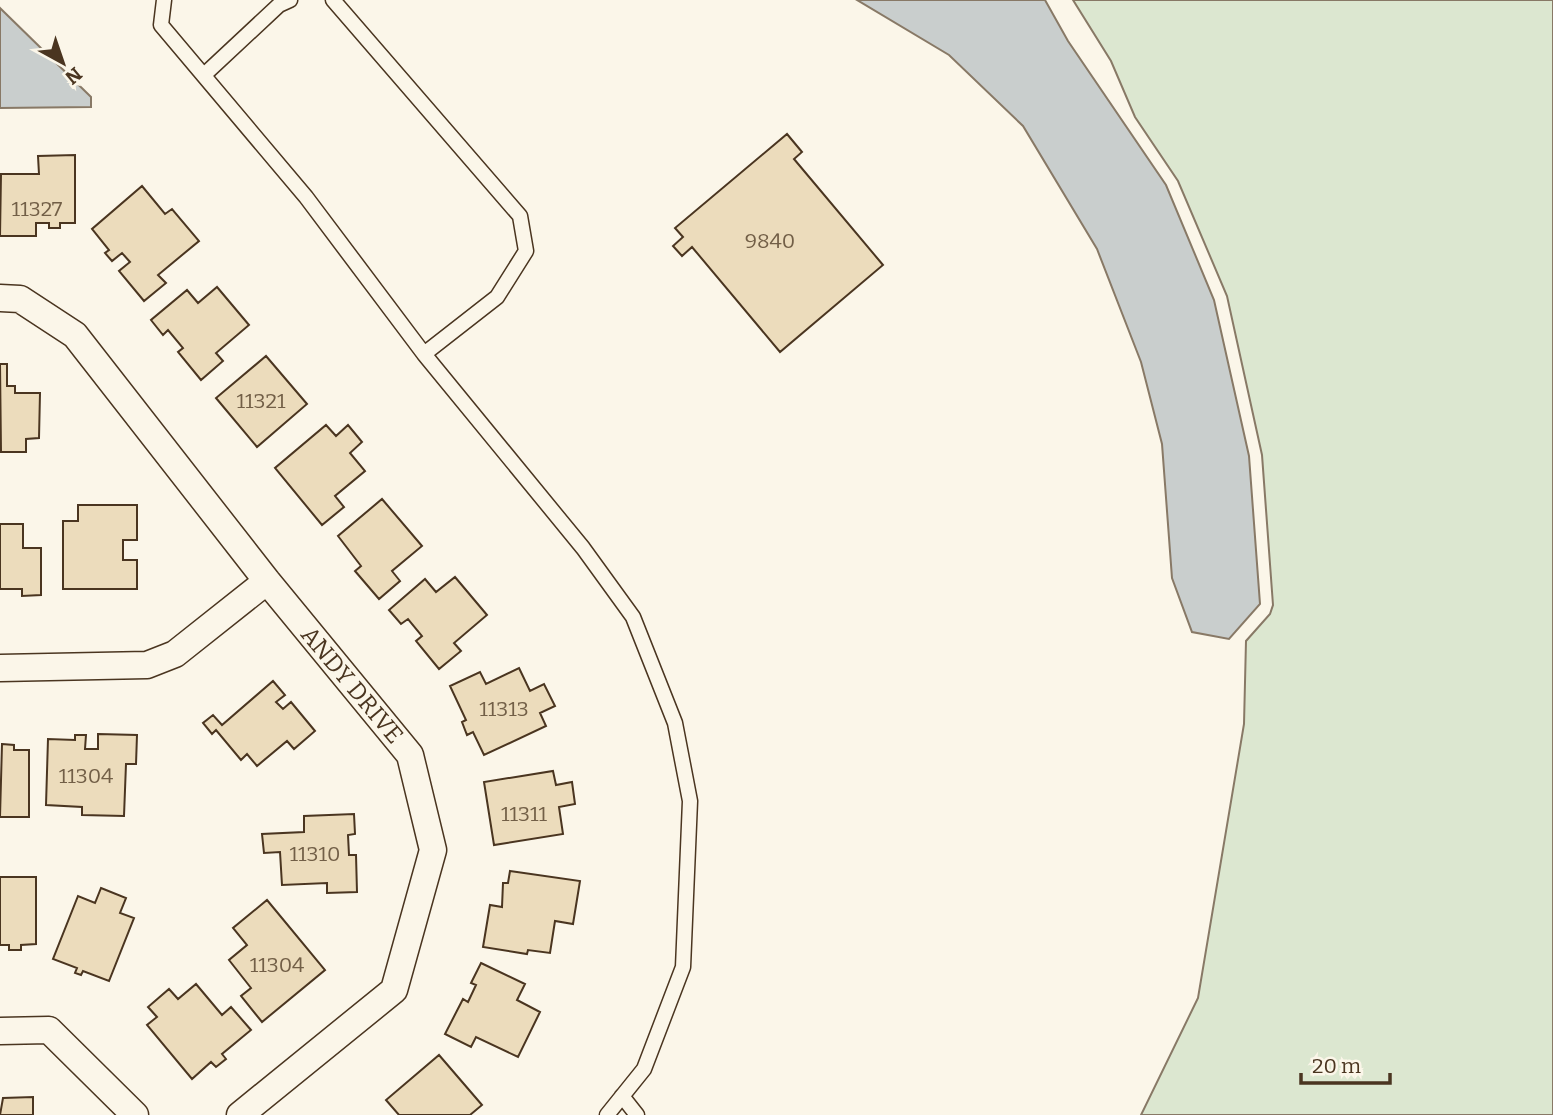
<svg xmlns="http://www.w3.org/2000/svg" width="1553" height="1115" font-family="Bitter,serif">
  <rect width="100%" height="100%" fill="#fbf6e9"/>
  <path fill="#dce7d0" stroke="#887966" stroke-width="2" d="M 1073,0 L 1553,0 L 1553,1115 L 1141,1115 L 1198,998 L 1244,724 L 1246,641 L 1270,614 L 1273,605 L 1262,455 L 1227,296 L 1178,181 L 1135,117 L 1111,61 Z"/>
  <path fill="#c9cecd" stroke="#887966" stroke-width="2" d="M 857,0 L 1045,0 L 1068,41 L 1166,185 L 1214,300 L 1249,456 L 1260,604 L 1229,639 L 1192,632 L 1172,578 L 1162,444 L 1141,362 L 1097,249 L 1023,126 L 949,55 Z
    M 0,8 L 91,97 L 91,107 L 0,108 Z"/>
  <path fill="#ecdcbc" stroke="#4a3520" stroke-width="2" d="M 787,134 L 802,152 L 794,159 L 883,265 L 780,352 L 692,247 L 682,256 L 673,246 L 683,237 L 675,228 Z
    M 75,155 L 75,223 L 60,223 L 60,228 L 49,228 L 49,223 L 36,223 L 36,236 L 0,236 L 1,174 L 39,174 L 38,156 Z
    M 142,186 L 165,214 L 172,209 L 199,241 L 158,275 L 166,283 L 144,301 L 119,271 L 130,262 L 122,253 L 112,261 L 105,253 L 109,250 L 92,229 Z
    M 217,287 L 249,325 L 216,353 L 223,361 L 201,380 L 178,352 L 183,348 L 168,330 L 163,335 L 151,320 L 187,290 L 198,303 Z
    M 266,356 L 307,404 L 257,447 L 216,398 Z
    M 0,364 L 7,364 L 7,386 L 15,386 L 15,393 L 40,393 L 39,438 L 26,439 L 26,452 L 1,452 Z
    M 326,425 L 336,436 L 348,425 L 362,442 L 350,453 L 365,471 L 335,496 L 344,507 L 322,525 L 275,468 Z
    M 382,499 L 422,546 L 392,571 L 400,581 L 379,599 L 355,571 L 361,566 L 338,536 Z
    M 78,505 L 137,505 L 137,540 L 123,540 L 123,560 L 137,560 L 137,589 L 63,589 L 63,521 L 78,521 Z
    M 0,524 L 23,524 L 23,548 L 41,548 L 41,595 L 22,596 L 22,589 L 0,589 Z
    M 455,577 L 487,615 L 454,643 L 461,651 L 439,669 L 416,641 L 422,636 L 408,619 L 401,624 L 389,610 L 425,579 L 436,592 Z
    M 519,668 L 530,691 L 544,684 L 555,706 L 540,713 L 546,726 L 484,755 L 473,732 L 467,735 L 462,722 L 466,720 L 450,686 L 480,672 L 486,684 Z
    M 273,681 L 285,695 L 276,702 L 283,709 L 291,702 L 315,731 L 294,749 L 287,741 L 257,766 L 247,754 L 241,760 L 216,730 L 212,734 L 203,723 L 213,715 L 222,725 Z
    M 98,734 L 137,735 L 136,764 L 126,764 L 124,816 L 82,815 L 82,807 L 46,805 L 48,739 L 75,740 L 75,735 L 86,735 L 85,749 L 98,749 Z
    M 2,744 L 14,745 L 14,750 L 29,750 L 29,817 L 0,817 Z
    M 553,771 L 556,785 L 572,782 L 575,804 L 559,807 L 563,834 L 494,845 L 484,782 Z
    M 354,814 L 355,834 L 348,835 L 349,855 L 356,855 L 357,892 L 327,893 L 327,883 L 282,885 L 280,852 L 264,853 L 262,834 L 304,832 L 304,816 Z
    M 510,871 L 580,881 L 573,924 L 555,921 L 550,953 L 528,950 L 527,954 L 483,947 L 490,905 L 502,907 L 503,883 L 508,883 Z
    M 0,877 L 36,877 L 36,944 L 21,945 L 21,950 L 9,950 L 9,945 L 0,945 Z
    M 101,888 L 126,898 L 120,913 L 134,918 L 109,981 L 83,971 L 81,975 L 75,973 L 77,968 L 53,959 L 78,896 L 95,903 Z
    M 267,900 L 325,970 L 262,1022 L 241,996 L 251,988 L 229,960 L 247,945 L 233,928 Z
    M 481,963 L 525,984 L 517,1000 L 540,1012 L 518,1057 L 476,1037 L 471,1047 L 445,1034 L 463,999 L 468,1002 L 476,985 L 471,983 Z
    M 196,984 L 222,1015 L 231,1007 L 251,1030 L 222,1054 L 226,1059 L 216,1067 L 211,1062 L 192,1079 L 147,1025 L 157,1017 L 148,1007 L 169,989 L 178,999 Z
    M 439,1055 L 482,1105 L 470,1115 L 399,1115 L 386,1100 Z
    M 33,1097 L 33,1115 L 0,1115 L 3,1098 Z"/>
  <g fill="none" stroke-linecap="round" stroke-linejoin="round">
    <defs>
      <path id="service" d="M 164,0 L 161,25 L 306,197 L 424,354 L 583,548 L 633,617 L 675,723 L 690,801 L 683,967 L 644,1069 L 607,1115
        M 333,0 L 520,216 L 526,251 L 497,297 L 424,354
        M 204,75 L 279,5 L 290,0
        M 622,1096 L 637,1115"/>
      <path id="minor" d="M 0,298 L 20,299 L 75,335 L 267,581 L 410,755 L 433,850 L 394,990 L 240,1115
        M 0,668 L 147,665 L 175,654 L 267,581
        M 0,1031 L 49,1030 L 135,1115"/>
    </defs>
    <use href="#service" stroke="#4a3520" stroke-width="17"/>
    <use href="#minor" stroke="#4a3520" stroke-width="29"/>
    <use href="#service" stroke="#fbf6e9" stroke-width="14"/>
    <use href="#minor" stroke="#fbf6e9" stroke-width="26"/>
  </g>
  <g text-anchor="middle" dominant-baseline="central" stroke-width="5" stroke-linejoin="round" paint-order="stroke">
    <g font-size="21" fill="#725f47">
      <text x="37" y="209">11327</text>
      <text x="770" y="241">9840</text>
      <text x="261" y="401">11321</text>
      <text x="504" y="709">11313</text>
      <text x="86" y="776">11304</text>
      <text x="524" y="814">11311</text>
      <text x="315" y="854">11310</text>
      <text x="277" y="965">11304</text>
    </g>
    <g font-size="24" fill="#4a3520" stroke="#fbf6e9">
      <text transform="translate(352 685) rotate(50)">ANDY DRIVE</text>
    </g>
  </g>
  <g transform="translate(63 63) rotate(140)" stroke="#fbf6e9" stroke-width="5" paint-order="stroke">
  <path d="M0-5L12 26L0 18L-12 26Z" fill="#4a3520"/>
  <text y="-10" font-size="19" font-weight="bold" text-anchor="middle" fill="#4a3520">N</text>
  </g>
  <path d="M1301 1073v10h89v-10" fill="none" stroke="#4a3520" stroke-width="3.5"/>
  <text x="1312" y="1073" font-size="21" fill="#4a3520" stroke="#fbf6e9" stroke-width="5" paint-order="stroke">20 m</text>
</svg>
